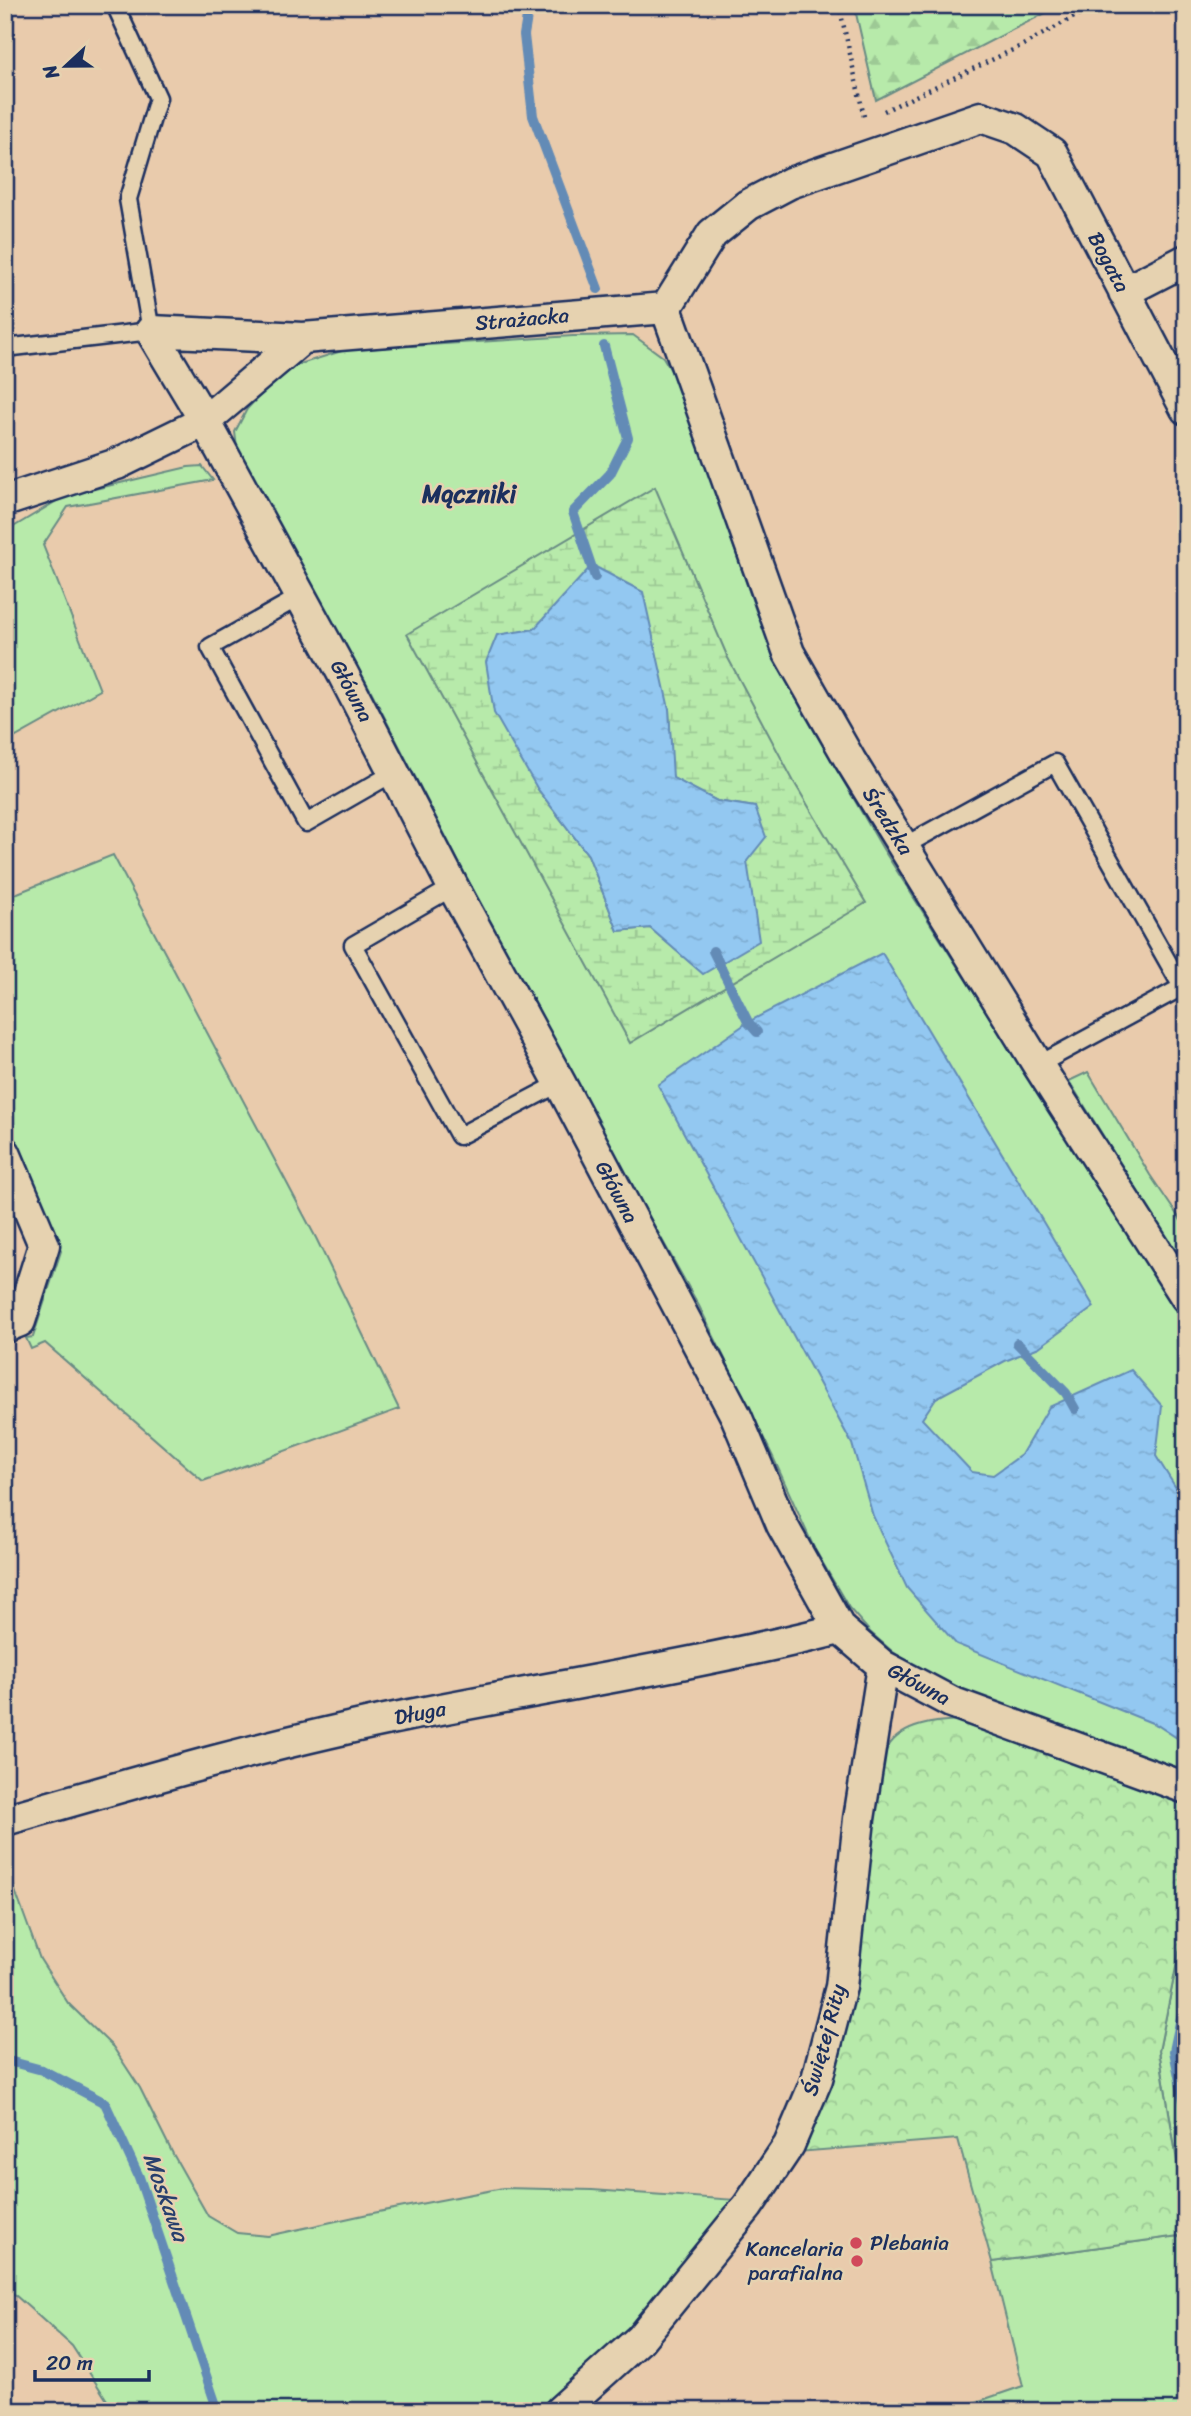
<svg xmlns="http://www.w3.org/2000/svg" width="1191" height="2416" font-family="Sriracha,sans-serif">
  <defs>
    <pattern id="forest-firs" width="22" height="20" patternUnits="userSpaceOnUse" patternTransform="scale(1.75)"><rect width="22" height="20" fill="#b7eaaa"/><path d="M5 1l3.5 6h-7zM16 11l3.5 6h-7z" fill="#9dc995"/></pattern>
    <pattern id="wetland-marsh" width="20" height="14" patternUnits="userSpaceOnUse" patternTransform="scale(1.75)"><rect width="20" height="14" fill="#b7eaaa"/><path d="M1 5h8M5 5V1M11 12h8M15 12V8" fill="none" stroke="#9dc995"/></pattern>
    <pattern id="park-crowns" width="20" height="18" patternUnits="userSpaceOnUse" patternTransform="scale(1.75)"><rect width="20" height="18" fill="#b7eaaa"/><path d="M2 6a3 3 0 1 1 6 0M12 15a3 3 0 1 1 6 0" fill="none" stroke="#9dc995"/></pattern>
    <pattern id="water-ripples" width="26" height="14" patternUnits="userSpaceOnUse" patternTransform="scale(1.75)"><rect width="26" height="14" fill="#93c8f1"/><path d="M2 4q2-2 4 0t4 0M15 11q2-2 4 0t4 0" fill="none" stroke="#7eacd1"/></pattern>
  </defs>
  <rect width="100%" height="100%" fill="#e9cbac"/>
  <filter id="ink" filterUnits="userSpaceOnUse"><feTurbulence type="fractalNoise" baseFrequency=".0143" numOctaves="2"/><feDisplacementMap in="SourceGraphic" scale="14" xChannelSelector="R" yChannelSelector="G"/><feConvolveMatrix kernelMatrix="1 2 1 2 8 2 1 2 1" color-interpolation-filters="sRGB"/></filter>
  <g filter="url(#ink)">
    <path fill="#b7eaaa" stroke="#698c84" stroke-width="2" d="M 633,335 L 663,357 L 676,379 L 756,611 L 801,708 L 883,849 L 1186,1327 L 1186,1774 L 972,1696 L 920,1669 L 893,1652 L 870,1632 L 849,1608 L 814,1548 L 773,1457 L 699,1306 L 588,1107 L 486,915 L 371,691 L 260,493 L 237,448 L 235,432 L 247,409 L 266,389 L 297,365 L 345,350 L 573,336 Z
      M 202,466 L 213,480 L 68,507 L 43,545 L 100,690 L 5,743 L 5,532 L 65,496 L 188,467 Z
      M 113,855 L 316,1238 L 399,1409 L 203,1481 L 45,1343 L 31,1349 L 26,1338 L 33,1337 L 61,1251 L 5,1120 L 5,898 Z
      M 1088,1072 L 1150,1175 L 1186,1228 L 1186,1269 L 1069,1081 Z
      M 5,1863 L 40,1959 L 68,2003 L 113,2047 L 140,2088 L 173,2154 L 208,2216 L 237,2233 L 268,2236 L 368,2214 L 503,2188 L 592,2190 L 737,2200 L 626,2337 L 543,2411 L 114,2411 L 72,2346 L 5,2286 Z
      M 1186,1918 L 1186,2216 L 1159,2051 Z
      M 1186,2235 L 1186,2411 L 950,2411 L 1023,2386 L 992,2262 Z"/>
    <path fill="url(#forest-firs)" stroke="#698c84" stroke-width="2" d="M 854,5 L 1061,5 L 876,100 Z"/>
    <path fill="url(#wetland-marsh)" stroke="#698c84" stroke-width="2" fill-rule="evenodd" d="M 655,487 L 728,658 L 794,782 L 866,903 L 630,1043 L 407,634 ZM 534,629 L 669,709 L 672,778 L 717,801 L 755,807 L 747,861 L 703,973 L 650,928 L 618,931 L 588,855 L 537,788 L 497,636 Z"/>
    <path fill="url(#park-crowns)" stroke="#698c84" stroke-width="2" d="M 961,1720 L 1186,1799 L 1186,1918 L 1159,2051 L 1186,2216 L 1186,2235 L 992,2262 L 958,2139 L 798,2152 L 879,1769 C 882,1762 884,1754 888,1747 C 902,1724 937,1721 961,1720 Z"/>
    <path fill="url(#water-ripples)" stroke="#638bb6" stroke-width="2" d="M 592,565 L 643,592 L 669,709 L 673,778 L 717,801 L 755,807 L 766,837 L 747,861 L 759,941 L 703,974 L 650,928 L 618,931 L 588,855 L 537,788 L 494,713 L 486,662 L 497,635 L 534,629 Z
      M 882,953 L 1094,1307 L 1039,1347 L 1005,1361 L 936,1398 L 922,1419 L 972,1472 L 993,1475 L 1021,1455 L 1049,1407 L 1131,1370 L 1162,1406 L 1156,1456 L 1186,1504 L 1186,1744 L 1157,1725 L 956,1644 L 907,1588 L 873,1516 L 852,1444 L 658,1085 L 748,1022 Z"/>
    <g fill="none" stroke-linecap="round" stroke-linejoin="round">
      <path stroke="#638bb6" stroke-width="10" d="M 529,5 L 524,35 L 533,116 L 598,289
        M 595,577 L 573,512 L 610,474 L 628,438 L 604,346
        M 713,951 L 748,1022 L 757,1032
        M 1017,1343 L 1066,1393 L 1075,1409
        M 1186,1994 L 1174,2051 L 1186,2112
        M 5,2060 L 42,2070 L 105,2103 L 139,2177 L 218,2411"/>
      <defs>
        <path id="service" d="M 5,348 L 151,331 L 128,199 L 158,98 L 115,5
          M 301,596 L 210,647 L 306,823 L 395,772
          M 904,846 L 1055,763 L 1182,987 L 1038,1065
          M 453,887 L 353,945 L 459,1136 L 560,1083"/>
        <path id="minor" d="M 1124,292 L 1186,260
          M 666,308 L 789,653 L 850,760 L 1038,1065 L 1186,1297
          M 151,331 L 205,421 L 343,674 L 453,887 L 560,1083 L 736,1416 L 782,1525 L 840,1629 L 883,1666 L 951,1702 L 1186,1788
          M 151,331 L 303,338
          M 5,501 L 117,464 L 205,421 L 303,338 L 666,308 L 712,234 L 748,205 L 790,183 L 981,117 L 1016,129 L 1052,153 L 1186,409
          M 5,1153 L 44,1245 L 20,1321 L 5,1327
          M 5,1820 C 137,1782 270,1743 405,1716 C 550,1687 696,1665 840,1629
          M 560,2411 L 640,2339 L 748,2206 L 789,2145 L 817,2079 L 841,1987 L 859,1819 L 883,1666"/>
      </defs>
      <use href="#service" stroke="#1b2f5e" stroke-width="21"/>
      <use href="#minor" stroke="#1b2f5e" stroke-width="35"/>
      <path stroke="#1b2f5e" stroke-width="4.5" stroke-dasharray="2 5" stroke-linecap="butt" d="M 839,5 L 865,121
        M 884,111 L 1023,45 L 1096,5"/>
      <use href="#service" stroke="#e6d2b0" stroke-width="16"/>
      <use href="#minor" stroke="#e6d2b0" stroke-width="30"/>
    </g>
  </g>
  <g fill="#d1495b" stroke="#e6d2b0" stroke-width="2.5">
    <circle cx="856" cy="2243" r="7"/>
    <circle cx="857" cy="2261" r="7"/>
  </g>
  <g text-anchor="middle" dominant-baseline="central" stroke-width="5" stroke-linejoin="round" paint-order="stroke">
    <g font-size="21" fill="#1b2f5e" stroke="#e6d2b0">
      <text transform="translate(1109 262) rotate(62)">Bogata</text>
      <text transform="translate(522 319) rotate(-5)">Strażacka</text>
      <text transform="translate(352 691) rotate(62)">Główna</text>
      <text transform="translate(888 821) rotate(58)">Średzka</text>
      <text transform="translate(617 1192) rotate(62)">Główna</text>
      <text transform="translate(919 1684) rotate(28)">Główna</text>
      <text transform="translate(420 1713) rotate(-11)">Długa</text>
      <text transform="translate(824 2040) rotate(-75)">Świętej Rity</text>
    </g>
    <g font-size="21" fill="#1b2f5e" stroke="#e6d2b0" text-anchor="start">
      <text x="870" y="2243">Plebania</text>
      <text x="843" y="2249" text-anchor="end">Kancelaria<tspan x="843" dy="24">parafialna</tspan></text>
    </g>
    <g font-size="23" font-style="italic" fill="#273e6d" stroke="#e6d2b0">
      <text transform="translate(166 2197) rotate(70)">Moskawa</text>
    </g>
    <g font-size="24" font-weight="bold" fill="#1b2f5e" stroke="#e6d2b0">
      <text x="469" y="494">Mączniki</text>
    </g>
  </g>
  <rect width="1191" height="2416" fill="none" stroke="#e6d2b0" stroke-width="28"/>
  <rect x="14" y="14" width="1163" height="2388" fill="none" stroke="#1b2f5e" stroke-width="2.5" filter="url(#ink)"/>
  <g transform="translate(66 66) rotate(248)" stroke="#e6d2b0" stroke-width="5" paint-order="stroke">
  <path d="M0-5L12 26L0 18L-12 26Z" fill="#1b2f5e"/>
  <text y="-10" font-size="19" font-weight="bold" text-anchor="middle" fill="#1b2f5e">N</text>
  </g>
  <path d="M35 2370v10h114v-10" fill="none" stroke="#1b2f5e" stroke-width="3.5"/>
  <text x="46" y="2370" font-size="21" fill="#1b2f5e" stroke="#e6d2b0" stroke-width="5" paint-order="stroke">20 m</text>
</svg>
